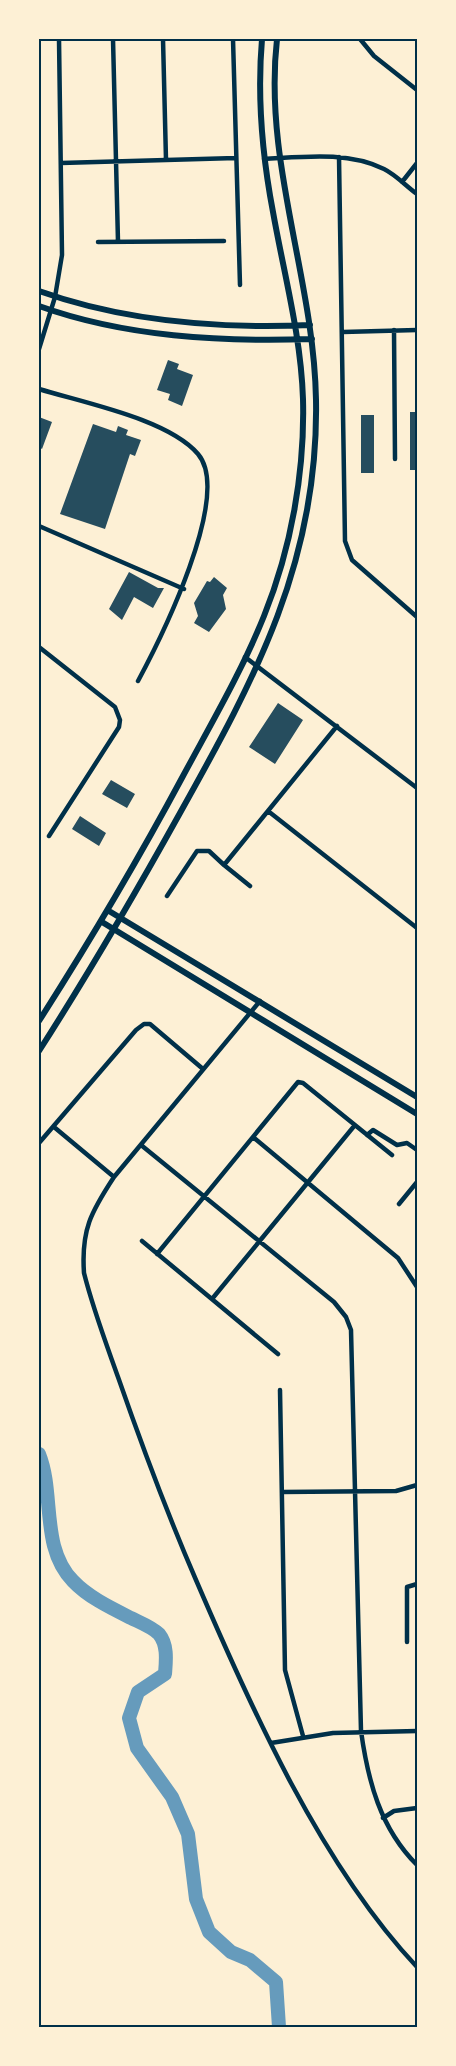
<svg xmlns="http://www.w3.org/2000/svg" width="456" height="2066" font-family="'Sofia Sans Condensed',sans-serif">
  <rect width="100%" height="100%" fill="#fdf0d5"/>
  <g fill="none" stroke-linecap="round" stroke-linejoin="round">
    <path stroke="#669bbc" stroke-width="14" d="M 39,1454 C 55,1494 40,1547 73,1581 C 88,1597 111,1608 131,1618 C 139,1622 152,1627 159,1634 C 168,1645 166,1661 165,1674 L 138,1692 L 129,1718 L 137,1748 L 172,1797 L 188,1834 L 196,1899 L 209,1932 L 231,1952 L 250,1960 L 276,1982 L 279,2027"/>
  </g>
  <path fill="#264d5e" d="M 168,360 L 179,364 L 177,369 L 193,375 L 182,406 L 168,400 L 170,394 L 157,390 Z
    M 410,412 L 417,412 L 417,470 L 410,470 Z
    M 361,415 L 374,415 L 374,473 L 361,473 Z
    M 39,417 L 52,422 L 42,449 L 39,447 Z
    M 93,424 L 116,432 L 118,426 L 128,430 L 126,435 L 141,440 L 135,456 L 130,454 L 105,529 L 60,514 Z
    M 129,572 L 158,588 L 164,588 L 153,608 L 134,597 L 122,620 L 109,609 Z
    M 214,577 L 227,588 L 223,595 L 226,609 L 209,632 L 194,623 L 198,616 L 194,603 L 207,581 L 210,582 Z
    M 278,703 L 303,720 L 275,764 L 249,747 Z
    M 111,780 L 135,794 L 127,808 L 102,794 Z
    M 80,816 L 106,833 L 99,846 L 72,829 Z"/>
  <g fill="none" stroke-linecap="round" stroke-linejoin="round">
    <path stroke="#003049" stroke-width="4.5" d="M 113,39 L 118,242
      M 163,39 L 166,160
      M 233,39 L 240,285
      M 360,39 L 374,56 L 417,90
      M 339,157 L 345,541 L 352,560 L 417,617
      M 264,159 C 303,157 347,151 384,169 C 396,175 406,186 417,194
      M 61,163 L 236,158
      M 402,182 L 417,163
      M 98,242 L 224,241
      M 394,330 L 395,459
      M 343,332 L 417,330
      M 39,349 L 55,297 L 62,255 L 59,39
      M 39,389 C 84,403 168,419 198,454 C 233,495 160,640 138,681
      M 39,526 L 184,589
      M 39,647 L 115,707 L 120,720 L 119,727 L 49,836
      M 245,657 L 417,788
      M 268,811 L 417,928
      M 250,886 L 224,865 L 337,726
      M 167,896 L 197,851 L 209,851 L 224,865
      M 260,1001 L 114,1177 C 91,1212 81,1230 84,1273 C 93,1309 106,1343 118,1377 C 142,1446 167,1513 196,1580 C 251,1708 321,1865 417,1967
      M 54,1127 L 114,1177
      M 367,1135 L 373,1130 L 397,1145 L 407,1143 L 417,1150
      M 253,1137 L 398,1258 L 417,1287
      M 39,1143 L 136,1030 L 144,1024 L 150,1024 L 203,1069
      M 141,1145 L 334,1302 L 346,1317 L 351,1330 L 361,1731 C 368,1781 380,1828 417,1865
      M 399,1204 L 417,1182
      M 142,1241 L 278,1354
      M 157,1254 L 298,1082 L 303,1083 L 392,1155
      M 212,1299 L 355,1125
      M 280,1390 L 285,1670 L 303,1736
      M 282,1492 L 396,1491 L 417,1485
      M 407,1642 L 407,1587 L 417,1584
      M 271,1743 L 333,1733 L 417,1731
      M 383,1818 L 394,1811 L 417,1808"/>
    <path stroke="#003049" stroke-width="6" d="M 39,291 C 126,322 218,329 310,325
      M 39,306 C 125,337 221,342 312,339
      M 109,911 L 417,1097
      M 102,922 L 417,1114
      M 39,1021 C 90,941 138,860 183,776 C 211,724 242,671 264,616 C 291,549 305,472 303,399 C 301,336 284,274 273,212 C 262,154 257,97 262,39
      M 39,1051 C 89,973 135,894 180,813 C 256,677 319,560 316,400 C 314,278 263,163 277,39"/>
  </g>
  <rect width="456" height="2066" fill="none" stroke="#fdf0d5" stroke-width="81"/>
  <rect x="40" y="40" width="376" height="1986" fill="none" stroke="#003049" stroke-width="2"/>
</svg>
